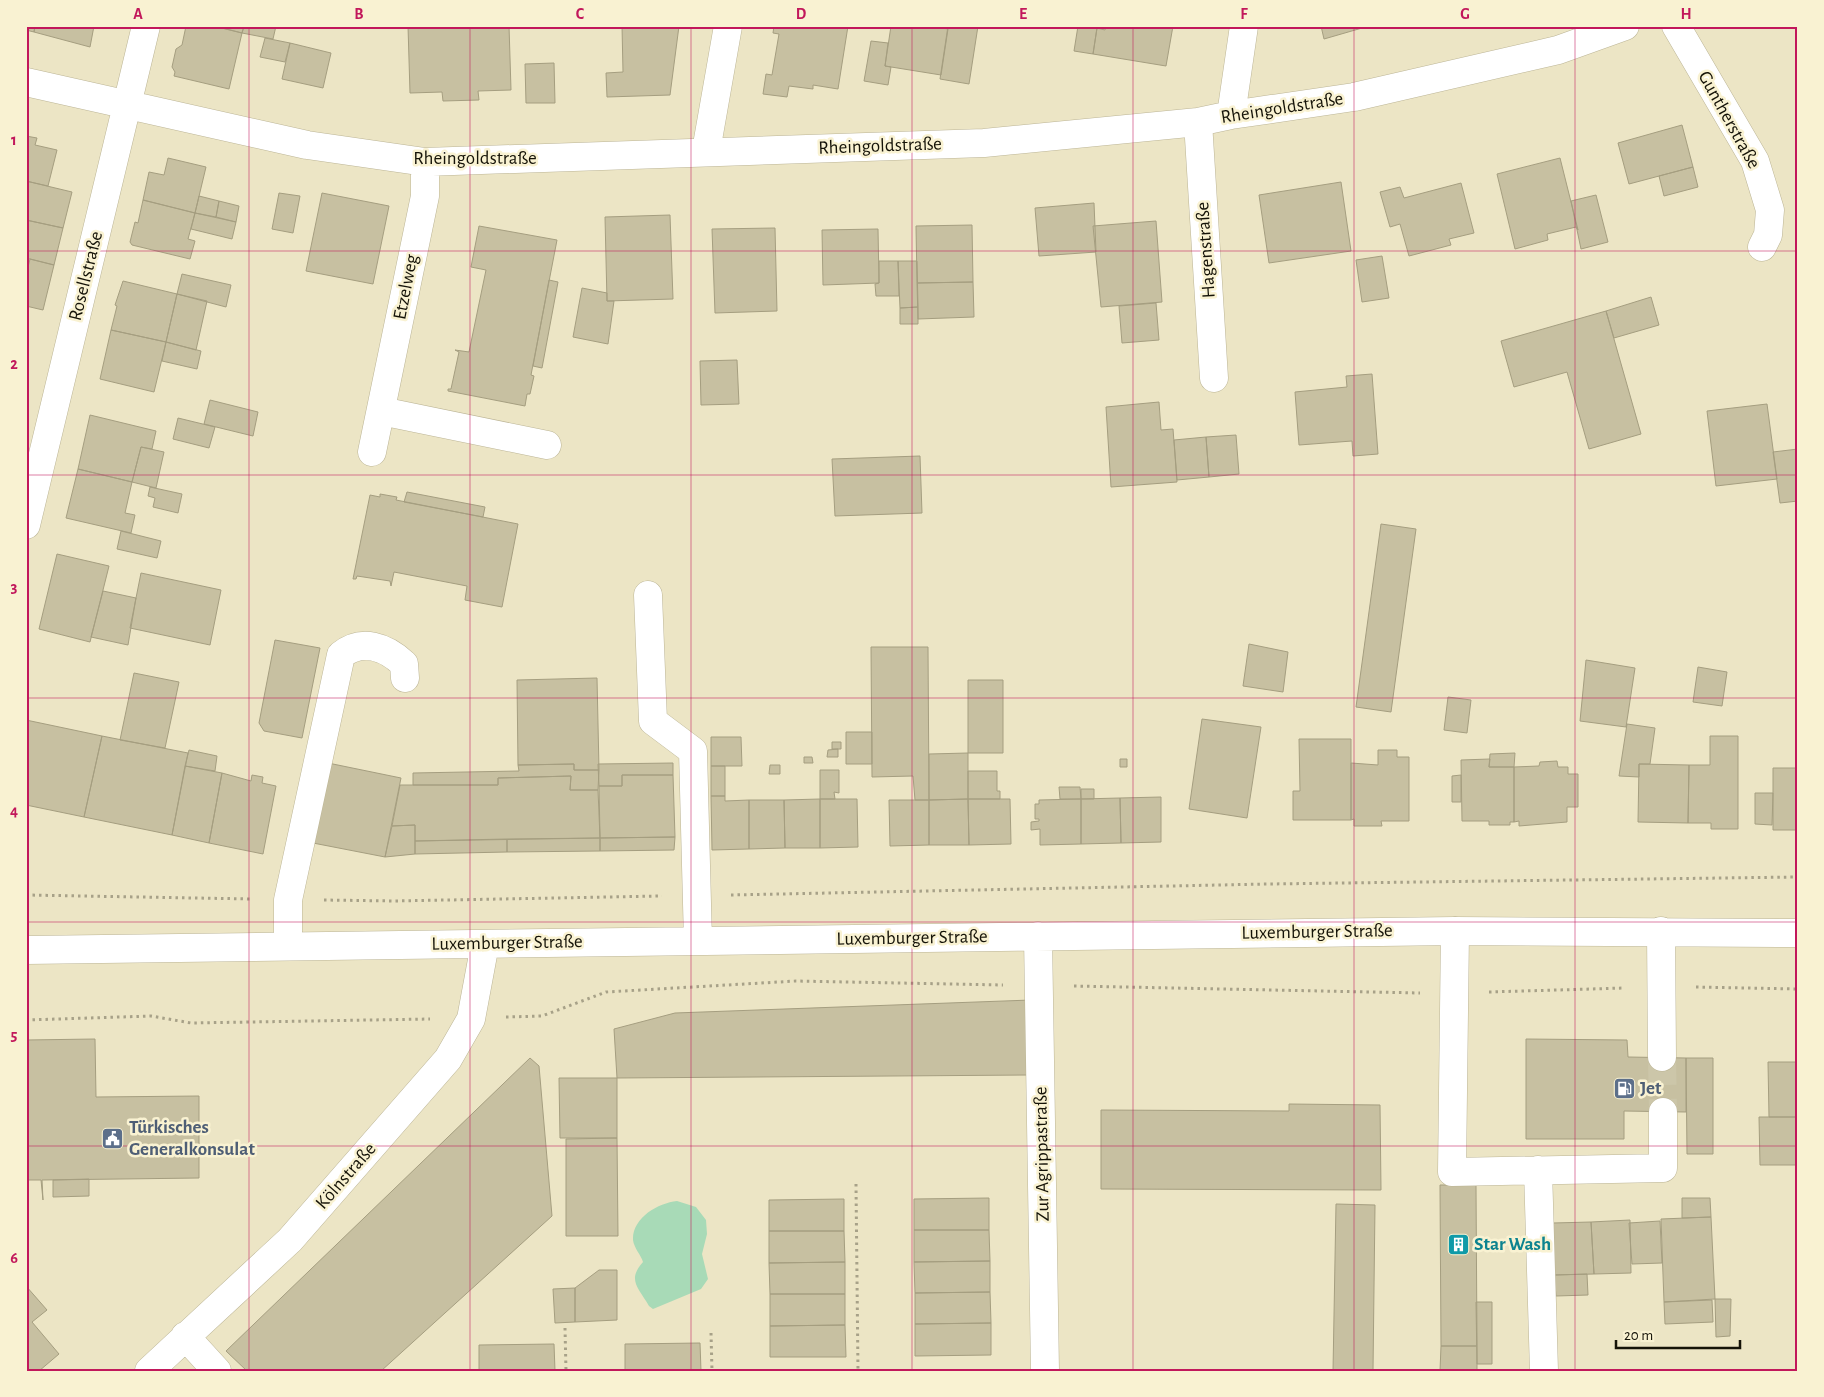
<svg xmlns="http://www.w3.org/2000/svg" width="1824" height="1397" font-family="'Alegreya Sans',sans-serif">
  <rect width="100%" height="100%" fill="#ece5c5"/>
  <path fill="#a8dab7" d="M 677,1201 L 696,1207 L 706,1220 L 707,1234 L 702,1254 L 708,1279 L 701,1289 L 653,1309 L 649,1306 C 638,1287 627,1280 643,1262 C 641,1255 634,1248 633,1240 C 632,1218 658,1203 677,1201 Z"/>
  <path fill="#c7c0a1" stroke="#a59e80" d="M 26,26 L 35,26 L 34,32 L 26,30 Z
    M 35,26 L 94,26 L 90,47 L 34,32 Z
    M 186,26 L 214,26 L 242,33 L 229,89 L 174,76 L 175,72 L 172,67 L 176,49 L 182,45 Z
    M 214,26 L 244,26 L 242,33 Z
    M 244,26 L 276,26 L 273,39 L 242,33 Z
    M 408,26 L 509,26 L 511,90 L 478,91 L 479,100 L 443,101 L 442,92 L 410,93 Z
    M 622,26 L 679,26 L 670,95 L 607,97 L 606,73 L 623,72 Z
    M 774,26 L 848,26 L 838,89 L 813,85 L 813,89 L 789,86 L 787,97 L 763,94 L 766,74 L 772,75 L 779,34 L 773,33 Z
    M 891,26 L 931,26 L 948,29 L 941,75 L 885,66 Z
    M 948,26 L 978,26 L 969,84 L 940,79 Z
    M 1078,26 L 1097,28 L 1093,54 L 1074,51 Z
    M 1106,26 L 1173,26 L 1166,66 L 1093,54 L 1097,28 L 1105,30 Z
    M 1321,26 L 1369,26 L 1324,39 Z
    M 265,38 L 290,43 L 285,62 L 260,57 Z
    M 871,41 L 888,43 L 885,66 L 891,67 L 888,85 L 864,81 Z
    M 290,43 L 331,53 L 323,88 L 282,79 Z
    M 554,63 L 555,103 L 526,103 L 525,64 Z
    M 1682,125 L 1693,167 L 1629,184 L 1618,143 Z
    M 26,136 L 37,138 L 35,145 L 57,150 L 48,186 L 26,181 Z
    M 168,158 L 206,167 L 195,213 L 143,200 L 149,172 L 164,175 Z
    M 1560,158 L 1578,230 L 1576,227 L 1547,234 L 1548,240 L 1515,249 L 1497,174 Z
    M 1693,167 L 1698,187 L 1664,196 L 1659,176 Z
    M 26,181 L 72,192 L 63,228 L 26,220 Z
    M 1341,182 L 1351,251 L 1269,263 L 1259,195 Z
    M 1461,183 L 1474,233 L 1449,239 L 1451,245 L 1409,256 L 1400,224 L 1390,227 L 1380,192 L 1400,187 L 1404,198 Z
    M 279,193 L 300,196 L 293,233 L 272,229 Z
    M 322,193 L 389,206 L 373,284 L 306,271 Z
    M 1596,195 L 1608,242 L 1581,249 L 1571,201 Z
    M 199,196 L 219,201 L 216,217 L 195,213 Z
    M 143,200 L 195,213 L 188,239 L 195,241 L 190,259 L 132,245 L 130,242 L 135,222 L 138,223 Z
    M 219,201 L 239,206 L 236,222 L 216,217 Z
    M 1094,203 L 1096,252 L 1039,256 L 1035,208 Z
    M 195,213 L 236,222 L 232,239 L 191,229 Z
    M 670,215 L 673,299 L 607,301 L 605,217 Z
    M 26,220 L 63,228 L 54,265 L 26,258 Z
    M 1156,221 L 1162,302 L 1101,307 L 1093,226 Z
    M 972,225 L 973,282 L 917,283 L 916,226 Z
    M 479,226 L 557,240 L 531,375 L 534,376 L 530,394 L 527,394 L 525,406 L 448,391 L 448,389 L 451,389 L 459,352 L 455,350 L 469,352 L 486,270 L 471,267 Z
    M 775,228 L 777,311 L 715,313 L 712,229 Z
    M 878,229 L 879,283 L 823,285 L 822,230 Z
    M 1382,256 L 1389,298 L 1362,302 L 1356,260 Z
    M 30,259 L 54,265 L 43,310 L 26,306 L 26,275 Z
    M 879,261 L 898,261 L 899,296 L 876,296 L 875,284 L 879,283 Z
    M 898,261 L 917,261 L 918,307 L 900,308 Z
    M 182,274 L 231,285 L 226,307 L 177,294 Z
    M 549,280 L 558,282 L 542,368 L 533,366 Z
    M 123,281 L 177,294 L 166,342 L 111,330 L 117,306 L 115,305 Z
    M 973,282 L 974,317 L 918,319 L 917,283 Z
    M 582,288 L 607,293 L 607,301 L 614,301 L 608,344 L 573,337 Z
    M 177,294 L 207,301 L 196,350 L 166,342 Z
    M 1651,297 L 1659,325 L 1614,338 L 1606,311 Z
    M 1156,303 L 1159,340 L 1122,343 L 1119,306 Z
    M 918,307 L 918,324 L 900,324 L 900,308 Z
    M 1606,311 L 1641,434 L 1589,449 L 1567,372 L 1514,387 L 1501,341 Z
    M 111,330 L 166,342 L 154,392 L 100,379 Z
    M 166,342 L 201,351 L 197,369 L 162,361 Z
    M 737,360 L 739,404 L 701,405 L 700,361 Z
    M 1372,374 L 1378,454 L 1353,456 L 1352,441 L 1299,445 L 1295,392 L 1347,387 L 1346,376 Z
    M 210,400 L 258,412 L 253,436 L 204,424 Z
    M 1159,402 L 1161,430 L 1173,429 L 1177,482 L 1111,487 L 1106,407 Z
    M 1767,404 L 1777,479 L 1716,486 L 1707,411 Z
    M 90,415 L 156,431 L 152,449 L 141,447 L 132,482 L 78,469 Z
    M 178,418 L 215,427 L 209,448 L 173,439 Z
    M 1236,435 L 1239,474 L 1209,477 L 1206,437 Z
    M 1206,437 L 1209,477 L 1177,480 L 1174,440 Z
    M 141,447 L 164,452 L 156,488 L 132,482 Z
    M 1798,449 L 1798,501 L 1780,503 L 1773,452 Z
    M 920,456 L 922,513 L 835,516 L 832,459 Z
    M 78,469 L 132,482 L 125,513 L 135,515 L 131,533 L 66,518 Z
    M 150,487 L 182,494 L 178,513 L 153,507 L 155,498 L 148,496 Z
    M 407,492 L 485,507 L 483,517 L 404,502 Z
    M 380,494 L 397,497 L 396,500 L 518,524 L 502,607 L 465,600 L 467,586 L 394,572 L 391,586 L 390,581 L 357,576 L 356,579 L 353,579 L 370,495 L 380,497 Z
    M 1381,524 L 1416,529 L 1391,712 L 1356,707 Z
    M 121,531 L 161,541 L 157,558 L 117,549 Z
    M 57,554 L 109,566 L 90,642 L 39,629 Z
    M 141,573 L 221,590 L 210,645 L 130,628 Z
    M 103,591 L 136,598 L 128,645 L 91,637 Z
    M 275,640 L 320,648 L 302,738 L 264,731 L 259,723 Z
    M 1249,644 L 1288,652 L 1283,692 L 1243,686 Z
    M 871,647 L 928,647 L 929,800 L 915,800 L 913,776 L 872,777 Z
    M 1586,660 L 1635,668 L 1626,727 L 1580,721 Z
    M 1698,667 L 1727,672 L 1722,706 L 1693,702 Z
    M 134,673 L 179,682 L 165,748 L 120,740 Z
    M 597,678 L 599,770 L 574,770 L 574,764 L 518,765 L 517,680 Z
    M 968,680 L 1003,680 L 1003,753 L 968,753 Z
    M 1448,697 L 1471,700 L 1467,733 L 1444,730 Z
    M 1202,719 L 1261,727 L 1247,818 L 1189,809 Z
    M 26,720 L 102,736 L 84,817 L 26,805 Z
    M 1627,724 L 1655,728 L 1650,764 L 1639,764 L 1639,777 L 1619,776 Z
    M 846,732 L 872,732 L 872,764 L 846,764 Z
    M 102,736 L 188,753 L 172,835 L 84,817 Z
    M 1710,736 L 1738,736 L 1738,829 L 1711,829 L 1711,823 L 1688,823 L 1689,765 L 1710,765 Z
    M 711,737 L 741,737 L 742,766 L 711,766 Z
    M 1299,739 L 1351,739 L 1351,820 L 1293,820 L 1293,791 L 1300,791 Z
    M 832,742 L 841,742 L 841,749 L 832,749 Z
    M 838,749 L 838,757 L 827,757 L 828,750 Z
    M 189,750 L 217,756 L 215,771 L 185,766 Z
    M 1378,750 L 1397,750 L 1397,757 L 1409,757 L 1409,821 L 1381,821 L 1382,826 L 1354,826 L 1354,819 L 1351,820 L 1351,763 L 1378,765 Z
    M 968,753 L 968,799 L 929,800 L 929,754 Z
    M 1515,753 L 1514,767 L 1489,767 L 1490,754 Z
    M 804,757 L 812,757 L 813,763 L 804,763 Z
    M 1120,759 L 1127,759 L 1127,767 L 1120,767 Z
    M 1490,759 L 1489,767 L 1514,767 L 1514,822 L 1510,822 L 1510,825 L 1489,825 L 1489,821 L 1462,821 L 1461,760 Z
    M 1557,761 L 1558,767 L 1568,767 L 1568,774 L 1578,774 L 1578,807 L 1567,807 L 1567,822 L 1519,826 L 1519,821 L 1514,822 L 1514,767 L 1539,766 L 1540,762 Z
    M 328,763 L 401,778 L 385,857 L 313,843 Z
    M 673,763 L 673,775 L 622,775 L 622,786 L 599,786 L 598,764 Z
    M 574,764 L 574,770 L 599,770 L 598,790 L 570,790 L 571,776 L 498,778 L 498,785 L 413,785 L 413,773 L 519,771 L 518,765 Z
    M 1639,764 L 1689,765 L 1688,823 L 1638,822 Z
    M 770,765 L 780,765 L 780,774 L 769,774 Z
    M 185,766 L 222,773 L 209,843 L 172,835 Z
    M 711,766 L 725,766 L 725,796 L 711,796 Z
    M 1773,768 L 1798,768 L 1798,830 L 1773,830 Z
    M 820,770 L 839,770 L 839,793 L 834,792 L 835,799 L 820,799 Z
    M 968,771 L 997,771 L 997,791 L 1000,791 L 1000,799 L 968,799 Z
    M 222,773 L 251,781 L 252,775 L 263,777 L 262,783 L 276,786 L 263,854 L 209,843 Z
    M 622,775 L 673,775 L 675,837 L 600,838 L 599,786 L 622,786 Z
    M 1461,775 L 1461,802 L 1452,802 L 1452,776 Z
    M 571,776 L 570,790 L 598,790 L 600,838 L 415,841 L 415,825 L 392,826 L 400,785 L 498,785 L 498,778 Z
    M 1059,787 L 1080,787 L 1081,799 L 1060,799 Z
    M 1081,789 L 1094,789 L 1094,799 L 1081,799 Z
    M 1755,793 L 1773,793 L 1772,825 L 1755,824 Z
    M 711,796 L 725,796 L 725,801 L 749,800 L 749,849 L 712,850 Z
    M 1161,797 L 1161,842 L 1121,843 L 1120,798 Z
    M 1120,798 L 1121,843 L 1081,844 L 1081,799 Z
    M 820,799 L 820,848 L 785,848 L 784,800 Z
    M 820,799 L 857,799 L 858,847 L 820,848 Z
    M 968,799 L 969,845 L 929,845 L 929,800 Z
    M 968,799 L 1010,799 L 1011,844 L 969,845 Z
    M 1081,799 L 1081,844 L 1040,845 L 1040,829 L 1031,830 L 1031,822 L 1039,821 L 1039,819 L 1035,819 L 1035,804 L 1039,804 L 1039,800 Z
    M 749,800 L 784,800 L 785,848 L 749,849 Z
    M 889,800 L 929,800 L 929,845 L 890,846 Z
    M 415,825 L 415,854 L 385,857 L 392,826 Z
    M 675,837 L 674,850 L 600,851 L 600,838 Z
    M 600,838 L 600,851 L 507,852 L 507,839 Z
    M 507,839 L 507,852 L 415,854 L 415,841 Z
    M 1031,1000 L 1030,1075 L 617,1078 L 614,1029 L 675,1013 Z
    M 95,1039 L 96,1097 L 199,1096 L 199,1178 L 42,1180 L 43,1200 L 41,1180 L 26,1180 L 26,1040 Z
    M 1526,1039 L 1627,1040 L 1628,1057 L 1686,1058 L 1686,1112 L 1624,1111 L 1624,1139 L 1526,1139 Z
    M 530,1058 L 539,1066 L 552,1216 L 381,1371 L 247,1371 L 226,1351 Z
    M 1686,1058 L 1713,1058 L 1713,1154 L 1687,1154 Z
    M 1768,1062 L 1798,1062 L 1798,1117 L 1769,1117 Z
    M 559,1078 L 617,1078 L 617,1138 L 560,1138 Z
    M 1289,1104 L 1380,1105 L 1381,1190 L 1101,1189 L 1101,1110 L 1289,1111 Z
    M 1759,1117 L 1798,1117 L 1798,1165 L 1760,1165 Z
    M 617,1138 L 618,1236 L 566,1236 L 566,1139 Z
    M 89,1179 L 89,1196 L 53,1197 L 53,1180 Z
    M 1440,1185 L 1476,1185 L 1477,1346 L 1441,1346 Z
    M 989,1198 L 989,1230 L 914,1230 L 914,1199 Z
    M 1682,1198 L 1710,1198 L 1711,1217 L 1682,1218 Z
    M 844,1199 L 844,1231 L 769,1231 L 769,1200 Z
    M 1336,1204 L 1375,1205 L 1373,1371 L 1333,1371 Z
    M 1711,1217 L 1715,1299 L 1664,1302 L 1661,1219 Z
    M 1630,1220 L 1631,1273 L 1594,1274 L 1591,1222 Z
    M 1660,1221 L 1662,1263 L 1632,1264 L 1629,1223 Z
    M 1591,1222 L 1594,1274 L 1554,1275 L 1553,1223 Z
    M 914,1230 L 989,1230 L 990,1261 L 914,1262 Z
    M 769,1231 L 844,1231 L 845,1262 L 769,1263 Z
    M 990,1261 L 990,1292 L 915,1293 L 914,1262 Z
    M 845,1262 L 845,1294 L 770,1294 L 769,1263 Z
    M 599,1270 L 617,1270 L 617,1320 L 575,1322 L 575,1288 Z
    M 1587,1274 L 1588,1295 L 1556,1296 L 1554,1275 Z
    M 26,1286 L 47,1310 L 32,1322 L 59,1354 L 39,1371 L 26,1371 Z
    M 575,1288 L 575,1322 L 555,1323 L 553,1289 Z
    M 990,1292 L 991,1323 L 915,1324 L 915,1293 Z
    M 770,1294 L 845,1294 L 845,1325 L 770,1326 Z
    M 1715,1299 L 1731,1299 L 1730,1336 L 1716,1337 Z
    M 1712,1300 L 1713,1322 L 1665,1324 L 1664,1302 Z
    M 1476,1302 L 1492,1302 L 1492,1364 L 1477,1364 Z
    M 991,1323 L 991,1355 L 915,1356 L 915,1324 Z
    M 845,1325 L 846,1357 L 770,1357 L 770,1326 Z
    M 700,1343 L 701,1371 L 625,1371 L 625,1344 Z
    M 554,1344 L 555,1371 L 479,1371 L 479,1345 Z
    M 1441,1346 L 1477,1346 L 1477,1371 L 1440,1371 Z"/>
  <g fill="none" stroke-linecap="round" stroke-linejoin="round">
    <path stroke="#ccc6a9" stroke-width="28" stroke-dasharray="28 14" stroke-linecap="butt" d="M 1662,1057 L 1663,1112"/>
    <defs>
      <path id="minor" d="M 1676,26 L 1755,161 L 1770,210 L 1768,235 L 1762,247
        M 26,82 L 307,145 L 425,162 L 984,143 L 1198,122 L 1231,115 L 1354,97 L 1558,50 L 1625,26
        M 1231,115 L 1244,26
        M 1198,122 L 1214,378
        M 706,151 L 728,26
        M 381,411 L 547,445
        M 372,452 L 425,196 L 425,162
        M 26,525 L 146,26
        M 648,595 L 653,721 L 693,751 L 698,941
        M 1455,931 L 1452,1172 L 1663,1168 L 1663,1112
        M 1661,931 L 1662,1057
        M 1038,936 L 1045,1371
        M 288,946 L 288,900 L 341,655 C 362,638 386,647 404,664 L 405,678
        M 26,950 L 1455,931 L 1798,933
        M 1538,1170 L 1544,1371
        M 185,1336 L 217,1371
        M 149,1371 L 290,1240 L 448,1059 L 471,1019 L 485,944"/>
    </defs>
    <use href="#minor" stroke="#bcb596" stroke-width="29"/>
    <path stroke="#a7a188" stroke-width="3" stroke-dasharray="2.5 4" stroke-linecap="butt" d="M 26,895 L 252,899
      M 731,895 L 1268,884 L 1798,877
      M 324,900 L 394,901 L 662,896
      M 1074,986 L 1420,993
      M 1696,987 L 1798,989
      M 1489,992 L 1625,988
      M 506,1017 L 542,1016 L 606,992 L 796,981 L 1003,985
      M 26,1020 L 151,1016 L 191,1023 L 430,1019
      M 856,1184 L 858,1371
      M 565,1328 L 566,1371
      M 711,1333 L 712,1371"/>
    <use href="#minor" stroke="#fff" stroke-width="28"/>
  </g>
  <path fill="none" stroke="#c2185b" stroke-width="1" stroke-opacity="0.55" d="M 249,26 L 249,1371M 470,26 L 470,1371M 691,26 L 691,1371M 912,26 L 912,1371M 1133,26 L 1133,1371M 1354,26 L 1354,1371M 1575,26 L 1575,1371M 26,251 L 1798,251M 26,475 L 1798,475M 26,698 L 1798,698M 26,922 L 1798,922M 26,1146 L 1798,1146"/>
  <defs>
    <symbol id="fuel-square" viewBox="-11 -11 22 22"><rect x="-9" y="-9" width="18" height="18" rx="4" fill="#5c6f8a" stroke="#f9f2d2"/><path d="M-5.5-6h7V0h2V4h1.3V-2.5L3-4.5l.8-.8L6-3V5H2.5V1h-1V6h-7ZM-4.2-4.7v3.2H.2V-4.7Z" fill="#fff"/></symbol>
    <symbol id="civic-square" viewBox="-11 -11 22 22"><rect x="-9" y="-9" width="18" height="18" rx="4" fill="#5c6f8a" stroke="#f9f2d2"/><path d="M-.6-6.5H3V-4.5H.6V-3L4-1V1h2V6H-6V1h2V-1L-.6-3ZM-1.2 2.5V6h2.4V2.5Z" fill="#fff"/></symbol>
    <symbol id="building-square" viewBox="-11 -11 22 22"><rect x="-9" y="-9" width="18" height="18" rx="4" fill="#0f9aa8" stroke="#f9f2d2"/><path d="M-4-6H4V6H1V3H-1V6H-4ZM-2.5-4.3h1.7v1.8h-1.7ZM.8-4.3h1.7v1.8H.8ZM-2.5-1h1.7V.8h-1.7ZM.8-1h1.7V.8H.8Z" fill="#fff"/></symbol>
  </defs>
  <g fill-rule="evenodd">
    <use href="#fuel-square" x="1612" y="1076" width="25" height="25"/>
    <use href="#civic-square" x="100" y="1126" width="25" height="25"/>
    <use href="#building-square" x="1446" y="1232" width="25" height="25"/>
  </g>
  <g text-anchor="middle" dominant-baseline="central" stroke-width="5" stroke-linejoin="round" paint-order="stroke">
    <g font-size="19" fill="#151308" stroke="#f9f2d2">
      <text transform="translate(1282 108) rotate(-9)">Rheingoldstraße</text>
      <text transform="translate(1729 120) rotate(61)">Guntherstraße</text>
      <text transform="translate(880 146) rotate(-2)">Rheingoldstraße</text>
      <text x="475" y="158">Rheingoldstraße</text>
      <text transform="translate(1206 250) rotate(-94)">Hagenstraße</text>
      <text transform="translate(86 276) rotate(-76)">Rosellstraße</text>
      <text transform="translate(406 287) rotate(-79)">Etzelweg</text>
      <text transform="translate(1317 932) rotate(-1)">Luxemburger Straße</text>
      <text transform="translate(912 938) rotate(-1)">Luxemburger Straße</text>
      <text transform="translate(507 943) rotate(-1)">Luxemburger Straße</text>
      <text transform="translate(1042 1154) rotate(-91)">Zur Agrippastraße</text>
      <text transform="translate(346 1176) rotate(-49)">Kölnstraße</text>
    </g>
    <g font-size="19" font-weight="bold" fill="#4e5e75" stroke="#f9f2d2" text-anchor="start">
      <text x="1640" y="1088">Jet</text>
      <text x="129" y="1127">Türkisches<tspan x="129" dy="22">Generalkonsulat</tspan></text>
    </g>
    <g font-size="19" font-weight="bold" fill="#0d838f" stroke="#f9f2d2" text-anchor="start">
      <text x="1474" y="1244">Star Wash</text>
    </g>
  </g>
  <rect width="1824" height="1397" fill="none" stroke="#f9f2d2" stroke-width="55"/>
  <path d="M1616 1340v8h124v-8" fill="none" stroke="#151308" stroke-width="2.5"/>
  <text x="1624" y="1340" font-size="15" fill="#151308" stroke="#f9f2d2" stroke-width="4" paint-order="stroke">20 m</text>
  <rect x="28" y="28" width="1768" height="1342" fill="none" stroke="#c2185b" stroke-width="2"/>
  <g font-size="16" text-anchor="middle" font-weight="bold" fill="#c2185b">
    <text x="138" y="19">A</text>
    <text x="359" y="19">B</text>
    <text x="580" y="19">C</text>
    <text x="801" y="19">D</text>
    <text x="1023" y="19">E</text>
    <text x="1244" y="19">F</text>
    <text x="1465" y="19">G</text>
    <text x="1686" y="19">H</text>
    <text x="14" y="145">1</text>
    <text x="14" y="369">2</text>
    <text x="14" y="592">3</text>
    <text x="14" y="816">4</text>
    <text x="14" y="1040">5</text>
    <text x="14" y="1263">6</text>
  </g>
</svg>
